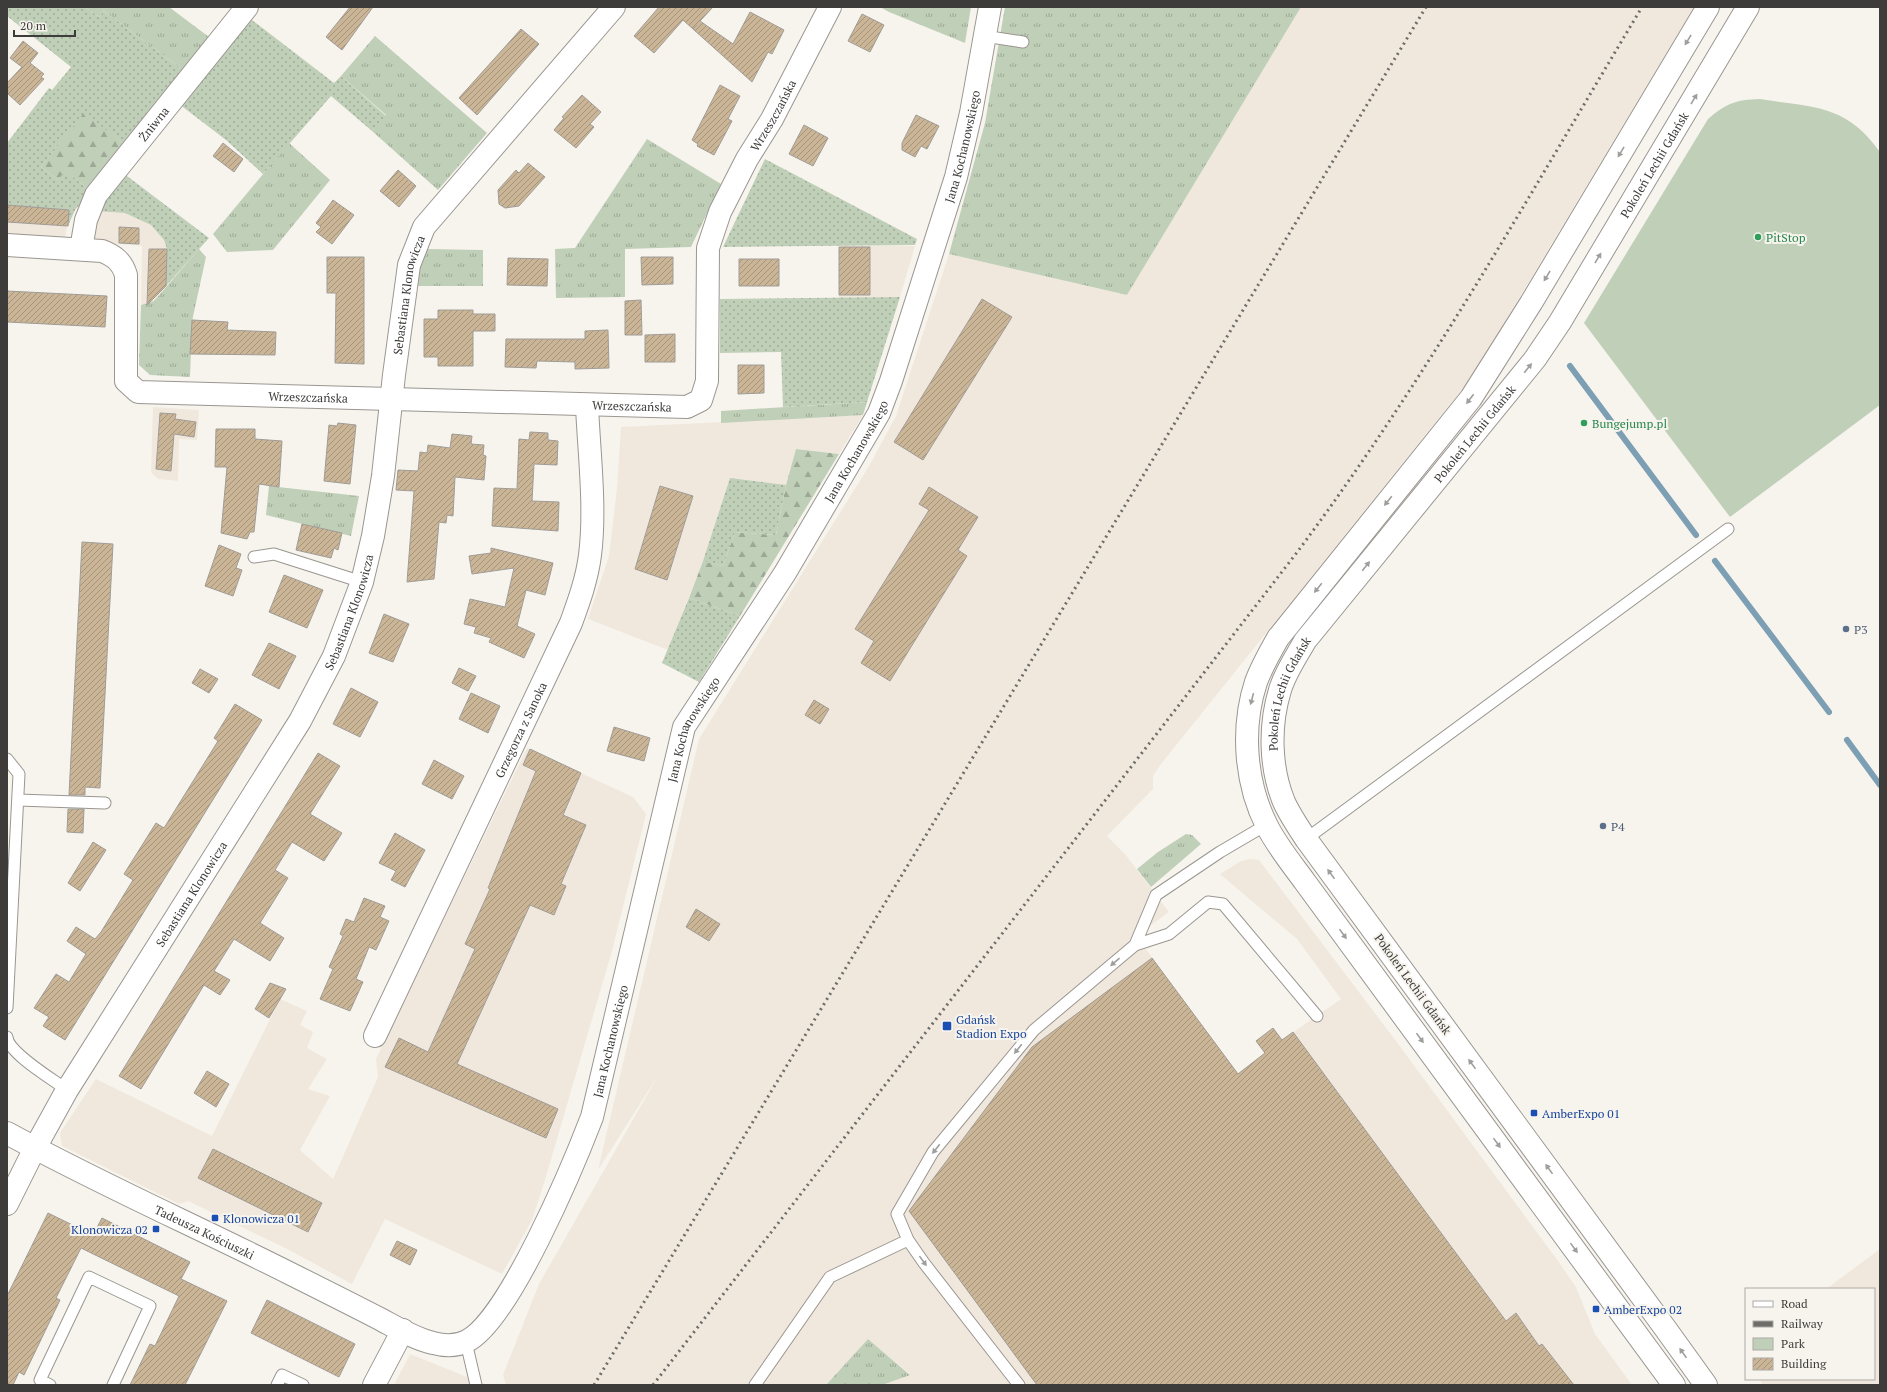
<svg xmlns="http://www.w3.org/2000/svg" width="1887" height="1392" font-family="'PT Serif',serif">
  <defs>
    <pattern id="grass-tufts" width="24" height="20" patternUnits="userSpaceOnUse"><rect width="24" height="20" fill="#c0cfb7"/><path d="M3 7l-1-3M5 7V3M7 7l1-3M15 17l-1-3M17 17v-4M19 17l1-3" fill="none" stroke="#9da996"/></pattern>
    <pattern id="forest-firs" width="22" height="20" patternUnits="userSpaceOnUse"><rect width="22" height="20" fill="#c0cfb7"/><path d="M5 1l3.5 6h-7zM16 11l3.5 6h-7z" fill="#9da996"/></pattern>
    <pattern id="garden-dots" width="8" height="8" patternUnits="userSpaceOnUse"><rect width="8" height="8" fill="#c0cfb7"/><path d="M2 2h.1M6 6h.1" fill="none" stroke="#9da996" stroke-width="1.8" stroke-linecap="round"/></pattern>
    <pattern id="building-hatch" width="6" height="6" patternUnits="userSpaceOnUse"><rect width="6" height="6" fill="#cab596"/><path d="M-1 1l2-2M0 6l6-6M5 7l2-2" fill="none" stroke="#a5947b"/></pattern>
  </defs>
  <rect width="100%" height="100%" fill="#f7f4ee"/>
  <path fill="#f0e8dd" d="M 1301,7 L 1694,7 L 1482,360 L 1467,383 L 1161,764 L 1153,776 L 1153,789 L 1107,836 L 1125,854 L 1169,912 L 1136,936 L 1238,1073 L 1265,1054 L 1256,1041 L 1273,1028 L 1282,1040 L 1341,999 L 1297,939 L 1220,874 L 1241,861 L 1250,859 L 1259,860 L 1399,1045 L 1558,1261 L 1576,1287 L 1595,1334 L 1632,1385 L 882,1385 L 910,1374 L 868,1339 L 826,1385 L 506,1385 L 503,1375 L 539,1284 L 659,1074 L 598,1170 L 699,739 L 869,466 L 896,416 L 949,254 L 1127,295 Z
    M 7,205 L 69,210 L 65,241 L 7,237 Z
    M 96,211 L 125,213 L 151,225 L 164,240 L 167,249 L 166,286 L 154,301 L 141,305 L 142,246 L 95,242 Z
    M 839,246 L 915,246 L 900,297 L 839,298 Z
    M 153,407 L 199,410 L 197,440 L 179,439 L 178,481 L 158,479 L 151,472 Z
    M 863,415 L 839,454 L 796,449 L 786,485 L 730,478 L 703,561 L 668,650 L 588,619 L 609,556 L 617,488 L 621,427 Z
    M 527,748 L 633,797 L 646,814 L 612,951 L 545,1180 L 532,1220 L 502,1274 L 385,1219 L 352,1284 L 289,1250 L 188,1201 L 179,1204 L 62,1146 L 60,1133 L 96,1079 L 212,1136 L 280,999 L 307,1011 L 300,1025 L 313,1032 L 307,1048 L 327,1059 L 308,1089 L 330,1096 L 300,1150 L 333,1179 L 378,1077 L 376,1059 Z
    M 1880,1249 L 1880,1385 L 1763,1385 L 1759,1379 L 1874,1379 L 1874,1289 L 1826,1289 Z
    M 410,1354 L 487,1385 L 394,1385 Z"/>
  <path fill="url(#grass-tufts)" d="M 85,7 L 169,7 L 213,40 L 187,73 L 104,11 L 99,17 Z
    M 880,7 L 971,7 L 965,43 L 889,12 Z
    M 1005,7 L 1301,7 L 1127,295 L 949,254 L 985,123 Z
    M 375,36 L 487,133 L 438,190 L 372,131 L 386,115 L 341,76 Z
    M 647,139 L 721,184 L 691,247 L 625,249 L 625,297 L 556,298 L 555,249 L 575,248 Z
    M 289,143 L 330,180 L 273,250 L 227,252 L 213,234 Z
    M 199,249 L 206,257 L 192,321 L 190,377 L 150,375 L 139,365 L 141,305 L 154,301 Z
    M 426,249 L 483,250 L 483,286 L 418,286 L 420,263 Z
    M 867,402 L 863,415 L 721,423 L 721,411 Z
    M 269,486 L 359,496 L 351,536 L 266,515 Z
    M 1186,834 L 1192,835 L 1201,844 L 1151,887 L 1137,869 L 1158,852 Z
    M 868,1339 L 910,1375 L 882,1385 L 826,1385 Z"/>
  <path fill="url(#forest-firs)" d="M 84,112 L 127,146 L 91,191 L 66,172 L 58,180 L 41,167 Z
    M 796,449 L 839,454 L 740,616 L 689,598 L 703,561 L 723,566 L 735,532 L 776,535 L 786,485 Z"/>
  <path fill="#c0cfb7" d="M 1760,99 C 1813,108 1845,103 1880,152 L 1880,405 L 1730,517 L 1584,323 L 1708,119 C 1727,103 1735,100 1760,99 Z"/>
  <path fill="url(#garden-dots)" d="M 7,7 L 85,7 L 99,17 L 104,11 L 187,73 L 127,146 L 84,113 L 41,167 L 58,180 L 65,171 L 91,191 L 75,210 L 68,226 L 69,210 L 7,205 L 7,143 L 49,88 L 52,90 L 71,67 L 7,16 Z
    M 248,17 L 334,83 L 341,76 L 386,116 L 372,131 L 331,96 L 263,174 L 226,140 L 179,104 Z
    M 765,159 L 917,239 L 915,245 L 723,247 Z
    M 123,173 L 209,238 L 166,286 L 167,249 L 164,240 L 151,225 L 125,213 L 96,211 Z
    M 900,297 L 867,402 L 783,407 L 781,352 L 720,353 L 720,299 Z
    M 730,478 L 786,485 L 776,535 L 735,532 L 723,566 L 703,561 Z
    M 689,598 L 740,616 L 699,682 L 662,663 Z"/>
  <g fill="none" stroke-linecap="round" stroke-linejoin="round">
    <path stroke="#7d9fb4" stroke-width="6" d="M 1570,366 L 1696,535
      M 1715,561 L 1829,712
      M 1847,740 L 1880,785"/>
  </g>
  <path fill="url(#building-hatch)" stroke="#a09c97" d="M 350,7 L 373,7 L 342,50 L 326,37 Z
    M 659,7 L 713,7 L 700,21 L 733,44 L 750,12 L 784,30 L 772,54 L 768,52 L 752,82 L 693,29 L 697,25 L 693,29 L 683,20 L 654,53 L 634,36 Z
    M 862,14 L 884,25 L 870,52 L 848,41 Z
    M 521,29 L 539,44 L 477,115 L 459,98 Z
    M 23,41 L 38,53 L 30,63 L 44,74 L 41,77 L 44,79 L 20,105 L 7,93 L 7,83 L 22,67 L 10,58 Z
    M 720,85 L 740,96 L 728,119 L 732,121 L 714,155 L 697,146 L 698,144 L 692,140 Z
    M 582,95 L 601,112 L 590,124 L 594,127 L 576,148 L 554,130 L 564,118 L 562,117 Z
    M 916,115 L 939,126 L 927,149 L 921,146 L 915,157 L 902,150 L 902,143 Z
    M 804,125 L 828,138 L 813,166 L 789,154 Z
    M 223,143 L 243,159 L 234,172 L 213,156 Z
    M 528,163 L 545,177 L 519,206 L 505,208 L 499,204 L 498,190 L 516,170 L 519,173 Z
    M 398,170 L 416,186 L 399,207 L 380,191 Z
    M 333,200 L 354,215 L 332,244 L 316,232 L 321,227 L 316,223 Z
    M 7,205 L 69,210 L 68,226 L 7,222 Z
    M 119,227 L 139,228 L 139,244 L 119,243 Z
    M 839,247 L 870,247 L 870,295 L 839,295 Z
    M 149,249 L 167,249 L 166,286 L 147,305 Z
    M 327,257 L 364,257 L 364,364 L 335,363 L 336,293 L 327,293 Z
    M 641,257 L 673,257 L 673,284 L 642,285 Z
    M 508,258 L 548,259 L 547,286 L 507,285 Z
    M 739,259 L 779,259 L 779,286 L 739,286 Z
    M 7,291 L 107,296 L 105,327 L 7,322 Z
    M 982,299 L 1012,317 L 923,460 L 894,442 Z
    M 641,300 L 642,335 L 625,335 L 625,301 Z
    M 438,310 L 473,310 L 473,314 L 495,314 L 495,331 L 473,331 L 473,366 L 438,366 L 438,357 L 424,357 L 424,319 L 438,319 Z
    M 192,320 L 228,322 L 227,330 L 276,332 L 275,355 L 190,354 Z
    M 608,330 L 609,368 L 575,369 L 575,362 L 537,361 L 536,368 L 505,367 L 506,339 L 585,339 L 585,331 Z
    M 675,334 L 675,362 L 645,362 L 645,335 Z
    M 738,365 L 764,365 L 764,393 L 738,394 Z
    M 160,413 L 176,414 L 175,419 L 196,422 L 194,437 L 174,434 L 171,471 L 156,469 Z
    M 338,423 L 356,425 L 350,484 L 324,481 L 329,425 L 337,426 Z
    M 216,429 L 255,429 L 255,439 L 282,441 L 279,487 L 259,484 L 254,532 L 250,532 L 247,539 L 221,533 L 227,467 L 215,467 Z
    M 530,432 L 548,433 L 548,440 L 558,441 L 557,465 L 534,464 L 532,501 L 559,502 L 558,531 L 492,526 L 494,488 L 517,489 L 519,439 L 529,440 Z
    M 452,434 L 472,436 L 471,444 L 484,445 L 483,455 L 486,456 L 484,480 L 455,477 L 453,516 L 447,515 L 446,523 L 439,522 L 434,579 L 407,582 L 414,491 L 396,490 L 398,470 L 418,471 L 420,452 L 427,453 L 428,445 L 450,448 Z
    M 660,486 L 693,496 L 667,580 L 635,569 Z
    M 929,487 L 978,517 L 958,550 L 967,556 L 890,681 L 861,663 L 874,641 L 855,629 L 929,510 L 919,504 Z
    M 302,524 L 342,533 L 338,550 L 334,548 L 331,558 L 296,550 Z
    M 82,542 L 113,544 L 100,788 L 85,787 L 85,795 L 69,795 Z
    M 219,545 L 241,554 L 236,568 L 242,570 L 233,596 L 205,586 Z
    M 491,548 L 553,563 L 545,595 L 526,590 L 517,626 L 535,634 L 524,658 L 489,642 L 491,638 L 474,633 L 476,627 L 464,624 L 470,599 L 505,607 L 514,568 L 472,574 L 469,556 L 491,553 Z
    M 284,575 L 323,590 L 307,628 L 269,612 Z
    M 384,614 L 409,624 L 393,662 L 369,653 Z
    M 269,643 L 296,656 L 279,689 L 252,675 Z
    M 459,668 L 476,676 L 468,691 L 452,683 Z
    M 200,669 L 218,679 L 209,693 L 192,683 Z
    M 351,688 L 378,702 L 360,737 L 333,724 Z
    M 471,693 L 500,706 L 488,733 L 459,719 Z
    M 814,700 L 829,709 L 820,724 L 805,715 Z
    M 235,704 L 262,720 L 65,1040 L 43,1026 L 49,1017 L 34,1008 L 56,974 L 69,982 L 86,954 L 67,941 L 76,927 L 95,939 L 101,932 L 133,880 L 124,874 L 156,823 L 164,828 L 218,741 L 214,738 Z
    M 614,727 L 650,738 L 644,761 L 607,751 Z
    M 530,749 L 581,773 L 563,815 L 586,825 L 561,884 L 566,886 L 554,915 L 530,905 L 457,1064 L 558,1109 L 546,1138 L 385,1067 L 399,1038 L 428,1052 L 475,949 L 465,944 L 490,889 L 488,888 L 536,771 L 523,765 Z
    M 318,753 L 340,766 L 310,814 L 342,833 L 324,861 L 292,842 L 275,870 L 288,878 L 260,923 L 284,938 L 270,961 L 234,939 L 214,971 L 230,980 L 220,995 L 204,985 L 141,1089 L 119,1076 Z
    M 434,760 L 464,776 L 452,799 L 422,784 Z
    M 68,809 L 84,809 L 83,833 L 67,832 Z
    M 395,833 L 425,850 L 405,887 L 391,880 L 396,871 L 379,863 Z
    M 93,842 L 106,850 L 80,891 L 68,883 Z
    M 364,898 L 385,906 L 380,917 L 389,921 L 376,950 L 369,947 L 356,979 L 363,982 L 350,1011 L 320,999 L 333,969 L 329,967 L 343,936 L 340,934 L 346,919 L 354,922 Z
    M 696,909 L 720,924 L 709,941 L 686,927 Z
    M 1152,958 L 1238,1074 L 1265,1053 L 1256,1041 L 1273,1028 L 1282,1040 L 1293,1032 L 1506,1321 L 1516,1313 L 1539,1346 L 1542,1344 L 1574,1385 L 1037,1385 L 909,1211 L 1032,1047 Z
    M 270,983 L 286,989 L 269,1018 L 255,1009 Z
    M 207,1071 L 229,1084 L 216,1107 L 194,1093 Z
    M 213,1149 L 322,1203 L 308,1232 L 198,1178 Z
    M 48,1213 L 93,1235 L 102,1218 L 190,1262 L 181,1279 L 227,1301 L 185,1385 L 130,1385 L 150,1344 L 155,1346 L 179,1296 L 81,1248 L 56,1298 L 60,1300 L 24,1375 L 19,1372 L 13,1385 L 7,1385 L 7,1296 Z
    M 397,1241 L 417,1250 L 410,1265 L 390,1255 Z
    M 267,1300 L 355,1344 L 339,1377 L 251,1333 Z"/>
  <g fill="none" stroke-linecap="round" stroke-linejoin="round">
    <defs>
      <path id="service" d="M 984,36 L 1023,42
        M 254,557 L 274,554 L 362,582
        M 7,759 L 19,774 L 7,1008
        M 18,800 L 105,803
        M 1306,839 L 1728,529
        M 1135,945 L 1169,934 L 1208,902 L 1223,904 L 1317,1016
        M 7,1037 C 8,1053 54,1080 67,1090
        M 466,1342 L 476,1385
        M 50,1385 L 40,1380 L 89,1277 L 150,1306 L 113,1385
        M 277,1385 L 282,1375 L 303,1385
        M 755,1385 L 830,1277 L 908,1240
        M 1019,1385 L 924,1263 L 908,1240 L 897,1214 L 933,1152 L 1034,1030 L 1135,945 L 1156,895 L 1220,852 L 1266,825"/>
      <g id="minor">
        <path id="s1" d="M 7,245 L 102,251 C 115,256 122,262 126,275 L 126,381 L 138,392 L 687,407 L 701,400 L 707,381 L 708,248 L 720,212 L 747,159 L 772,119 L 830,7"/>
        <path id="s2" d="M 81,249 L 86,220 L 96,195 L 247,7"/>
        <path id="s3" d="M 375,1036 L 571,623 C 579,601 587,579 590,555 C 596,508 589,453 587,406"/>
        <path id="s4" d="M 7,1133 C 100,1184 196,1226 291,1274 C 321,1289 351,1304 380,1319 C 397,1328 415,1339 433,1343 C 444,1346 457,1346 467,1341 C 509,1320 574,1164 592,1117 L 684,727 L 785,573 L 879,413 L 891,381 L 956,177 L 971,113 L 990,7"/>
        <path id="s5" d="M 7,1204 L 35,1148 L 67,1090 L 300,721 L 334,656 L 362,582 L 373,536 L 383,476 L 394,375 L 409,265 L 424,227 L 614,7"/>
        <path d="M 374,1385 L 403,1330"/>
      </g>
      <g id="tertiary">
        <path d="M 1674,1385 L 1305,882 C 1292,864 1277,846 1267,826 C 1245,783 1241,728 1256,682 C 1262,666 1270,652 1278,638 L 1471,398 L 1531,303 L 1708,7"/>
        <path id="s6" d="M 1706,1385 L 1665,1328 L 1306,839 C 1298,827 1290,815 1284,802 C 1270,768 1269,726 1280,690 C 1285,673 1296,657 1305,641 L 1535,359 L 1560,322 L 1748,7"/>
      </g>
    </defs>
    <use href="#service" stroke="#9a9691" stroke-width="13"/>
    <use href="#minor" stroke="#9a9691" stroke-width="24"/>
    <use href="#tertiary" stroke="#9a9691" stroke-width="24"/>
    <use href="#service" stroke="#fff" stroke-width="11"/>
    <use href="#minor" stroke="#fff" stroke-width="22"/>
    <use href="#tertiary" stroke="#fff" stroke-width="22"/>
    <path stroke="#6e6d6a" stroke-width="3" stroke-dasharray="2 4" stroke-linecap="butt" d="M 594,1385 L 1426,7
      M 653,1385 L 1295,555 C 1425,382 1531,192 1642,7"/>
  </g>
  <defs><path id="oneway-solid" d="M-6-.8H1V-3.2L6.5 0L1 3.2V.8H-6Z"/></defs>
  <g fill="#9e9e9c">
    <use href="#oneway-solid" transform="translate(1688 40) rotate(121)"/>
    <use href="#oneway-solid" transform="translate(1694 99) rotate(-59)"/>
    <use href="#oneway-solid" transform="translate(1621 152) rotate(121)"/>
    <use href="#oneway-solid" transform="translate(1598 258) rotate(-59)"/>
    <use href="#oneway-solid" transform="translate(1547 276) rotate(121)"/>
    <use href="#oneway-solid" transform="translate(1528 368) rotate(-51)"/>
    <use href="#oneway-solid" transform="translate(1470 399) rotate(127)"/>
    <use href="#oneway-solid" transform="translate(1388 501) rotate(129)"/>
    <use href="#oneway-solid" transform="translate(1366 566) rotate(-51)"/>
    <use href="#oneway-solid" transform="translate(1318 588) rotate(129)"/>
    <use href="#oneway-solid" transform="translate(1252 699) rotate(104)"/>
    <use href="#oneway-solid" transform="translate(1331 874) rotate(-126)"/>
    <use href="#oneway-solid" transform="translate(1343 934) rotate(54)"/>
    <use href="#oneway-solid" transform="translate(1115 962) rotate(140)"/>
    <use href="#oneway-solid" transform="translate(1420 1038) rotate(54)"/>
    <use href="#oneway-solid" transform="translate(1018 1049) rotate(129)"/>
    <use href="#oneway-solid" transform="translate(1472 1064) rotate(-126)"/>
    <use href="#oneway-solid" transform="translate(1497 1143) rotate(54)"/>
    <use href="#oneway-solid" transform="translate(936 1149) rotate(128)"/>
    <use href="#oneway-solid" transform="translate(1549 1169) rotate(-126)"/>
    <use href="#oneway-solid" transform="translate(1574 1248) rotate(54)"/>
    <use href="#oneway-solid" transform="translate(923 1261) rotate(54)"/>
    <use href="#oneway-solid" transform="translate(1683 1353) rotate(-125)"/>
  </g>
  <g fill="#2e9e5b" stroke="#f7f4ee" stroke-width="1.5">
    <circle cx="1758" cy="237" r="4"/>
    <circle cx="1584" cy="423" r="4"/>
  </g>
  <g fill="#5c6f8a" stroke="#f7f4ee" stroke-width="1.5">
    <circle cx="1846" cy="629" r="4"/>
    <circle cx="1603" cy="826" r="4"/>
  </g>
  <g fill="#1a4fb4" stroke="#f7f4ee" stroke-width="1.5">
    <rect x="942" y="1021" width="10" height="10" rx="2"/>
    <rect x="1530" y="1109" width="8" height="8" rx="2"/>
    <rect x="211" y="1214" width="8" height="8" rx="2"/>
    <rect x="152" y="1225" width="8" height="8" rx="2"/>
    <rect x="1592" y="1305" width="8" height="8" rx="2"/>
  </g>
  <g text-anchor="middle" dominant-baseline="central" stroke-width="4" stroke-linejoin="round" paint-order="stroke">
    <g font-size="12" fill="#3d3c3a" stroke="#f7f4ee">
      <text stroke="none"><textPath href="#s1" startOffset="1119">Wrzeszczańska</textPath></text>
      <text stroke="none"><textPath href="#s2" startOffset="148">Żniwna</textPath></text>
      <text stroke="none"><textPath href="#s4" startOffset="1819">Jana Kochanowskiego</textPath></text>
      <text stroke="none"><textPath href="#s6" startOffset="1481">Pokoleń Lechii Gdańsk</textPath></text>
      <text stroke="none"><textPath href="#s5" startOffset="1009">Sebastiana Klonowicza</textPath></text>
      <text stroke="none"><textPath href="#s1" startOffset="423">Wrzeszczańska</textPath></text>
      <text stroke="none"><textPath href="#s1" startOffset="747">Wrzeszczańska</textPath></text>
      <text stroke="none"><textPath href="#s6" startOffset="1157">Pokoleń Lechii Gdańsk</textPath></text>
      <text stroke="none"><textPath href="#s4" startOffset="1495">Jana Kochanowskiego</textPath></text>
      <text stroke="none"><textPath href="#s5" startOffset="685">Sebastiana Klonowicza</textPath></text>
      <text stroke="none"><textPath href="#s6" startOffset="833">Pokoleń Lechii Gdańsk</textPath></text>
      <text stroke="none"><textPath href="#s3" startOffset="339">Grzegorza z Sanoka</textPath></text>
      <text stroke="none"><textPath href="#s4" startOffset="1171">Jana Kochanowskiego</textPath></text>
      <text stroke="none"><textPath href="#s5" startOffset="361">Sebastiana Klonowicza</textPath></text>
      <text transform="translate(1413 984) rotate(54)">Pokoleń Lechii Gdańsk</text>
      <text stroke="none"><textPath href="#s4" startOffset="847">Jana Kochanowskiego</textPath></text>
      <text stroke="none"><textPath href="#s4" startOffset="221">Tadeusza Kościuszki</textPath></text>
    </g>
    <g font-size="12" fill="#27864d" stroke="#f7f4ee" text-anchor="start">
      <text x="1766" y="237">PitStop</text>
      <text x="1592" y="423">Bungejump.pl</text>
    </g>
    <g font-size="12" fill="#4e5e75" stroke="#f7f4ee" text-anchor="start">
      <text x="1854" y="629">P3</text>
      <text x="1611" y="826">P4</text>
    </g>
    <g font-size="12" fill="#164399" stroke="#f7f4ee" text-anchor="start">
      <text x="956" y="1019">Gdańsk<tspan x="956" dy="14">Stadion Expo</tspan></text>
      <text x="1542" y="1113">AmberExpo 01</text>
      <text x="223" y="1218">Klonowicza 01</text>
      <text x="148" y="1229" text-anchor="end">Klonowicza 02</text>
      <text x="1604" y="1309">AmberExpo 02</text>
    </g>
  </g>
  <rect width="1887" height="1392" fill="none" stroke="#3d3c3a" stroke-width="16"/>
  <rect x="1745" y="1288" width="130" height="92" fill="#f7f4ee" stroke="#adaaa6"/>
  <rect x="1753" y="1301" width="20" height="6" fill="#ffffff" stroke="#adaaa6"/>
  <text x="1781" y="1308" font-size="12" fill="#3d3c3a">Road</text>
  <rect x="1753" y="1321" width="20" height="6" fill="#6e6d6a" stroke="#adaaa6"/>
  <text x="1781" y="1328" font-size="12" fill="#3d3c3a">Railway</text>
  <rect x="1753" y="1338" width="20" height="12" fill="#c0cfb7" stroke="#adaaa6"/>
  <text x="1781" y="1348" font-size="12" fill="#3d3c3a">Park</text>
  <rect x="1753" y="1358" width="20" height="12" fill="url(#building-hatch)" stroke="#adaaa6"/>
  <text x="1781" y="1368" font-size="12" fill="#3d3c3a">Building</text>
  <path d="M14 30v6h61v-6" fill="none" stroke="#3d3c3a" stroke-width="2"/>
  <text x="20" y="30" font-size="12" fill="#3d3c3a" stroke="#f7f4ee" stroke-width="3" paint-order="stroke">20 m</text>
</svg>
